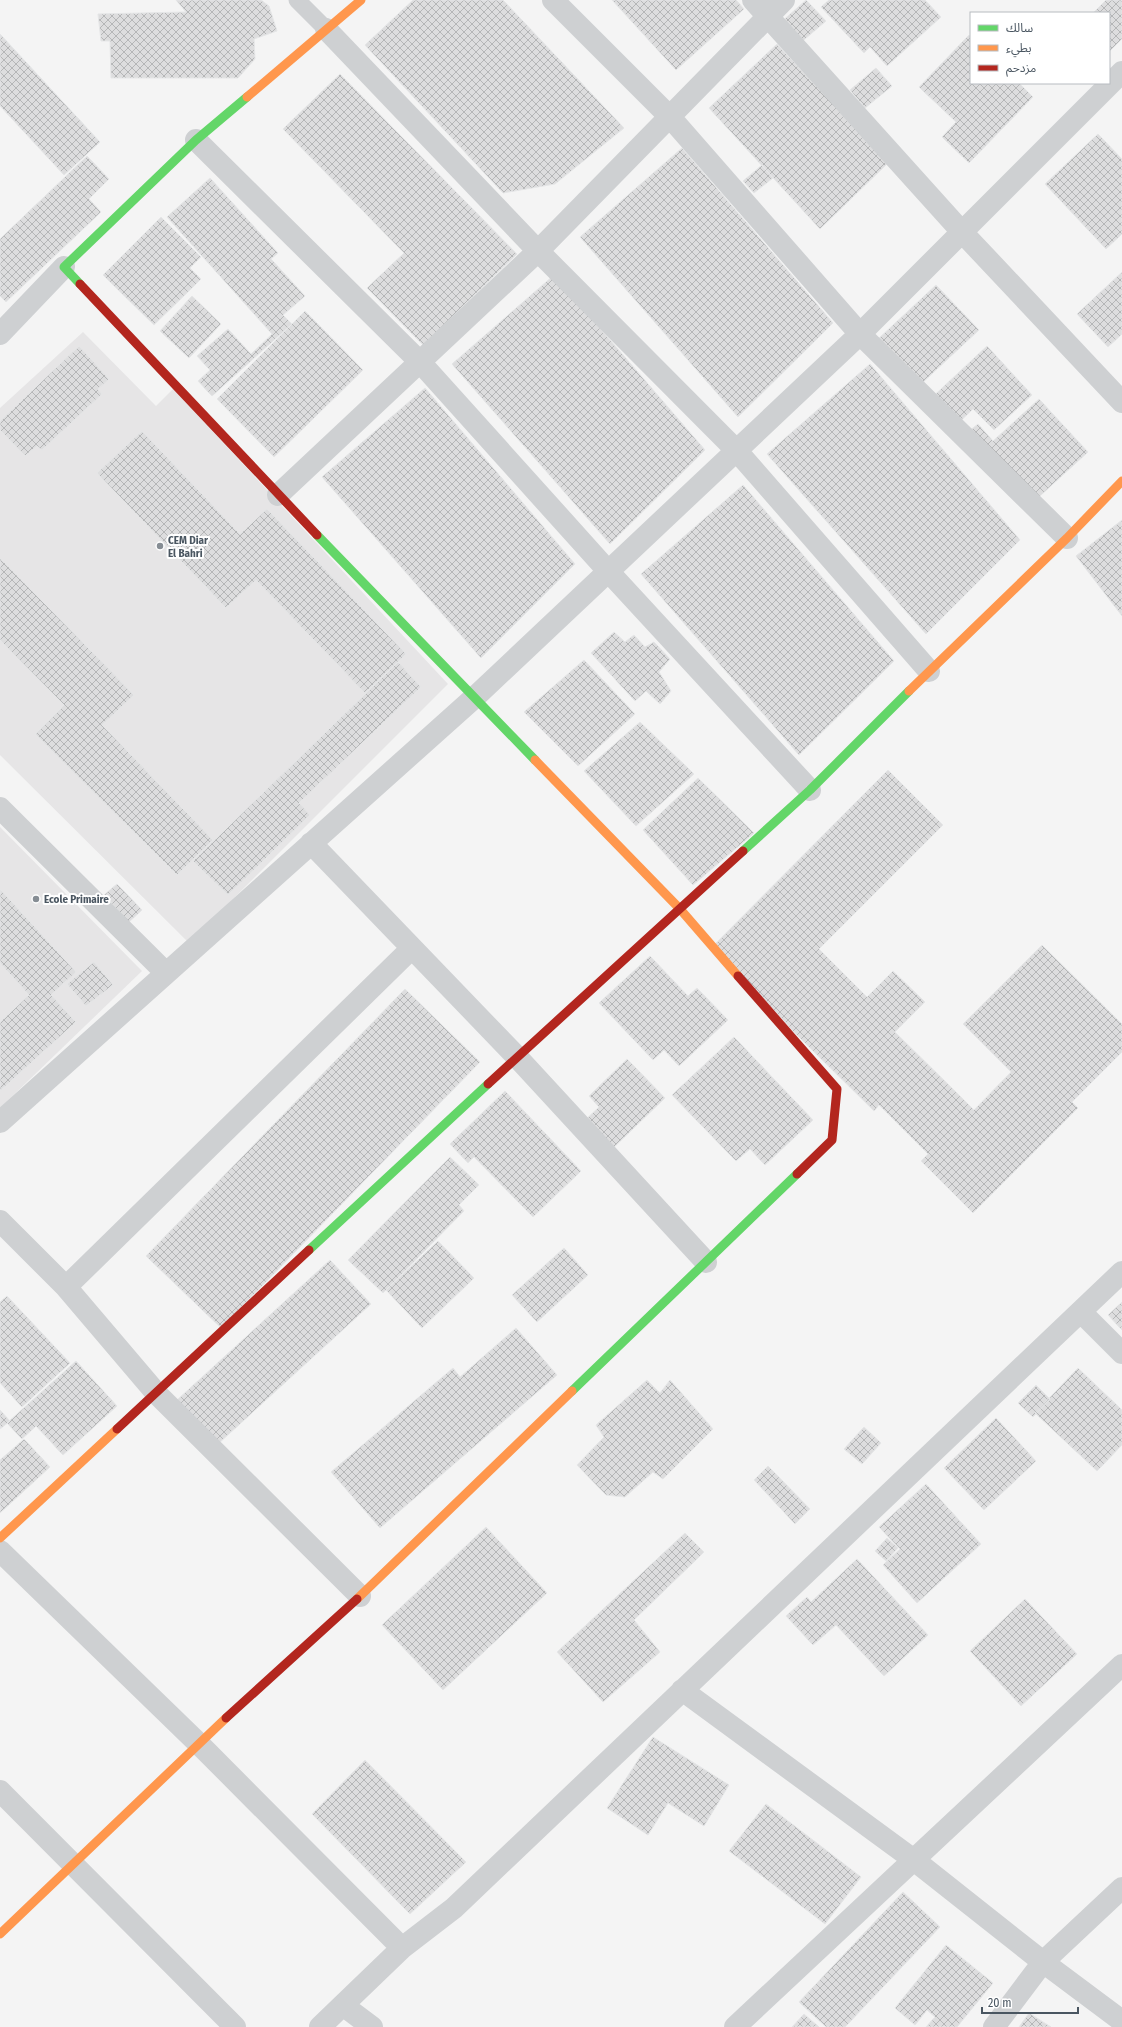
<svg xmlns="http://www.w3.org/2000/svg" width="1122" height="2027" font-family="'Fira Sans Condensed','Noto Sans Arabic',sans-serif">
  <defs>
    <pattern id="building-cross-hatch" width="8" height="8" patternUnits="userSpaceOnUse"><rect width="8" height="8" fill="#ddddde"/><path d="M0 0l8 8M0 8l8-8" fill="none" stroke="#b5b6b7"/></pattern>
  </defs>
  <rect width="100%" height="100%" fill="#f4f4f4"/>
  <path fill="#e6e5e6" d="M 83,332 L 156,406 L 173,389 L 448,684 L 189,943 L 0,755 L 0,408 Z
    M 0,827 L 142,971 L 0,1108 Z"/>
  <path fill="url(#building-cross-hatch)" stroke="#e5e6e7" d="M 176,0 L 261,0 L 269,6 L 277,31 L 254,39 L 255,59 L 238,78 L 111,78 L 110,41 L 101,41 L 98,14 L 186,12 Z
    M 413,0 L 503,0 L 624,128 L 555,184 L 503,193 L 365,45 Z
    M 612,0 L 736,0 L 744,9 L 676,70 Z
    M 806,0 L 826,21 L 798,45 L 779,24 Z
    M 829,0 L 925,0 L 941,17 L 887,66 L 870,47 L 864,53 L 821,7 Z
    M 1106,0 L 1122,0 L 1122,39 L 1109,52 L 1109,13 L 1093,13 Z
    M 0,34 L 100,142 L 64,175 L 0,106 Z
    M 969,35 L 971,37 L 971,83 L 1019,83 L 1033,97 L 969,163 L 942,137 L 956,122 L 919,87 Z
    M 777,44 L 888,163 L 820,229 L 709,108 Z
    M 876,68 L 892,86 L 865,108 L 850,90 Z
    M 340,74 L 517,254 L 423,345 L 367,288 L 404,253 L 283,129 Z
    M 1098,134 L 1122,159 L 1122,234 L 1106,249 L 1045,184 Z
    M 682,148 L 833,323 L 738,417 L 580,237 Z
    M 87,156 L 109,179 L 89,199 L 101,212 L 6,302 L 0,296 L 0,239 Z
    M 762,165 L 773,178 L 754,193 L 743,181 Z
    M 210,178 L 278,253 L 271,259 L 305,296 L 283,315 L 292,324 L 212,396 L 198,381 L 210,370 L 197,356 L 228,329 L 251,354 L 272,334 L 167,217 Z
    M 161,217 L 201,257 L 190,268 L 201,279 L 154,325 L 103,275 Z
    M 1122,272 L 1122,334 L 1108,347 L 1077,314 Z
    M 554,275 L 705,450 L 610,544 L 452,364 Z
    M 936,285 L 979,330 L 920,385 L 877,340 Z
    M 192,296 L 221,324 L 189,358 L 160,331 Z
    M 305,311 L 363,370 L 274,457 L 217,399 Z
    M 79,346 L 109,379 L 98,389 L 102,394 L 42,450 L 37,446 L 25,456 L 0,430 L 0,421 Z
    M 987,346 L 1032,395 L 994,430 L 973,409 L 951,430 L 926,403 Z
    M 870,364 L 1020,540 L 926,634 L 767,454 Z
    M 425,388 L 575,564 L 481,658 L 322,477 Z
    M 1039,399 L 1088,452 L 1029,506 L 964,435 L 978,424 L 993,441 Z
    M 142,431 L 240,534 L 267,509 L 406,654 L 365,693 L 256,580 L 226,608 L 97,473 Z
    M 743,485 L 894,661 L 799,755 L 641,574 Z
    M 1122,520 L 1122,616 L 1076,556 Z
    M 0,558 L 134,695 L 102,725 L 213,840 L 177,875 L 35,734 L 64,705 L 0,640 Z
    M 614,632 L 625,642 L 634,635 L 645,647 L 654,642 L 670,659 L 659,672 L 671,691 L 660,704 L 646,691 L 635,701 L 591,653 Z
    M 584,660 L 635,714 L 578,766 L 524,712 Z
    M 398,662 L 421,687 L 299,803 L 310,815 L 228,895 L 193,861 Z
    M 640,722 L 694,774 L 636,826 L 584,771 Z
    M 888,770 L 943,825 L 819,949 L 867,997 L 893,971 L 925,1002 L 895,1032 L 974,1110 L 1011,1072 L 963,1024 L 1042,945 L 1122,1024 L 1122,1052 L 1072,1102 L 1078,1108 L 973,1213 L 921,1161 L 928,1154 L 879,1105 L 874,1111 L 793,1031 L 714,945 Z
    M 698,778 L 754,833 L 693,885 L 643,830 Z
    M 117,884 L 142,910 L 129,922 L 104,895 Z
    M 0,889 L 76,972 L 51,995 L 76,1022 L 0,1091 L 0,1022 L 29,995 L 0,963 Z
    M 650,956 L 688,996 L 697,988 L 728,1020 L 679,1066 L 664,1050 L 653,1060 L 599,1003 Z
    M 94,962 L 113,985 L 86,1006 L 67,984 Z
    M 405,989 L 480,1062 L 221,1328 L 146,1256 Z
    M 734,1037 L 813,1120 L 765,1165 L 750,1149 L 736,1161 L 672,1095 Z
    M 627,1059 L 665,1098 L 609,1152 L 581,1124 L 599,1107 L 589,1096 Z
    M 505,1091 L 581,1171 L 533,1217 L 474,1157 L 468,1163 L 450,1144 Z
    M 450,1157 L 479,1185 L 459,1205 L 464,1211 L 383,1293 L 348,1260 Z
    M 438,1241 L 474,1278 L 422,1328 L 386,1290 Z
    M 564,1248 L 588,1275 L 537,1322 L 512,1295 Z
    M 330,1260 L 371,1304 L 218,1444 L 177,1400 Z
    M 7,1296 L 70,1363 L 22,1407 L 0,1383 L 0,1302 Z
    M 1122,1302 L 1122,1330 L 1108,1315 Z
    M 516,1328 L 557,1375 L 380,1528 L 331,1472 L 453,1368 L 460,1377 Z
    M 76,1361 L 117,1406 L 63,1455 L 36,1426 L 22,1439 L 7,1423 Z
    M 1078,1368 L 1122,1410 L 1122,1445 L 1097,1471 L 1035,1413 Z
    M 647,1380 L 660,1393 L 670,1380 L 713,1429 L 663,1479 L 653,1472 L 625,1497 L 606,1495 L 577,1465 L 604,1437 L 596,1425 Z
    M 1036,1385 L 1050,1399 L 1033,1417 L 1018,1403 Z
    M 0,1410 L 10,1421 L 0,1429 Z
    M 996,1418 L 1036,1461 L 984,1510 L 944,1468 Z
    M 864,1427 L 881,1443 L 862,1464 L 844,1449 Z
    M 24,1439 L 50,1467 L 0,1513 L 0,1460 Z
    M 768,1466 L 810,1509 L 795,1524 L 754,1480 Z
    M 926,1484 L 981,1544 L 917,1603 L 883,1565 L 900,1549 L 879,1527 Z
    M 486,1527 L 547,1593 L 443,1690 L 382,1625 Z
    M 685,1533 L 704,1552 L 634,1620 L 660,1652 L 603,1702 L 557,1652 Z
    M 887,1538 L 898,1548 L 886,1561 L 875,1551 Z
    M 857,1559 L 928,1635 L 884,1676 L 836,1625 L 813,1645 L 786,1616 L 807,1597 L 811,1602 Z
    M 1025,1599 L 1077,1654 L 1021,1706 L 970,1651 Z
    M 653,1737 L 729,1785 L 704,1826 L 668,1803 L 648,1835 L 607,1808 Z
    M 365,1760 L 466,1862 L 410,1914 L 312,1814 Z
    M 766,1804 L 861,1877 L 825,1924 L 729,1851 Z
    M 903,1892 L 940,1927 L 845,2027 L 826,2027 L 799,2002 Z
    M 946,1945 L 993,1983 L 957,2027 L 926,2027 L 935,2017 L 927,2010 L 915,2025 L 895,2008 Z
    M 1029,2013 L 1051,2027 L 1019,2027 Z
    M 804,2014 L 819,2027 L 792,2027 Z"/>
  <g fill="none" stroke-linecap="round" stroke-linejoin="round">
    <path stroke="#ced0d2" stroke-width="17" d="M 297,0 L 326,29"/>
    <path stroke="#ced0d2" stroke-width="22" d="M 553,0 L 670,117 L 860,334 L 1067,538
      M 753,0 L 962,232 L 1122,402
      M 326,29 L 538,251 L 736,450 L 929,671
      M 196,140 L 420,362 L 608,571 L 810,790
      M 0,334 L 64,267
      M 278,495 L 538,251 L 784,0
      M 0,808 L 166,973
      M 311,843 L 517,1057 L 706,1262
      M 0,1122 L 475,697 L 860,334 L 1122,72
      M 0,1221 L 66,1287 L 157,1394 L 360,1596
      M 66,1287 L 412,948
      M 1081,1312 L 1122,1353
      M 0,1551 L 198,1743 L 402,1948
      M 682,1690 L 914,1860 L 1043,1962 L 1122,2021
      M 0,1791 L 235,2027
      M 344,2006 L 372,2027
      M 320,2027 L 402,1948 L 454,1908 L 1122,1272
      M 735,2027 L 1122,1665
      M 994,2027 L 1043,1962 L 1122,1888"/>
    <path stroke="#63d668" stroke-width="9" d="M 80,284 L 64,267 L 196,140 L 247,97
      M 317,535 L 535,760
      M 743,851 L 810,790 L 909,691
      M 309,1250 L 488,1084
      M 572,1391 L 797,1174"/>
    <path stroke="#ff974d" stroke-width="9" d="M 247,97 L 361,0
      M 909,691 L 1067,538 L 1122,481
      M 535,760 L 680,909 L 738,976
      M 0,1538 L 117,1429
      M 357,1599 L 572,1391
      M 0,1934 L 226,1718"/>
    <path stroke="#b3261e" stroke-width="9" d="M 80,284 L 317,535
      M 738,976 L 837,1089 L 832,1140 L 797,1174
      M 488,1084 L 743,851
      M 117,1429 L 309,1250
      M 226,1718 L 357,1599"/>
  </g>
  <g fill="#868d94" stroke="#fff" stroke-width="1.5">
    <circle cx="160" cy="546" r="4"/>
    <circle cx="36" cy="899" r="4"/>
  </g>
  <g text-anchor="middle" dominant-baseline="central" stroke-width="4" stroke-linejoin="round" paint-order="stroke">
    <g font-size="11" font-weight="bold" fill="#4a5661" stroke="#fff" text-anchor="start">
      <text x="168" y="540">CEM Diar<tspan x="168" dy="13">El Bahri</tspan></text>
      <text x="44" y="899">Ecole Primaire</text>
    </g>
  </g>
  <rect x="970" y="12" width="140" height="72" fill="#ffffff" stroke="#b7bbc0"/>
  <rect x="978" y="25" width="20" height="6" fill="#63d668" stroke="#b7bbc0"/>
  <text x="1006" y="32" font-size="12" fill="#4a5661">سالك</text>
  <rect x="978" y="45" width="20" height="6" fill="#ff974d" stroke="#b7bbc0"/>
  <text x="1006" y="52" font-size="12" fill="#4a5661">بطيء</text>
  <rect x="978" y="65" width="20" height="6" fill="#b3261e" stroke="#b7bbc0"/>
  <text x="1006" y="72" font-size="12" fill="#4a5661">مزدحم</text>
  <path d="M982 2007v6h96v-6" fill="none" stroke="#4a5661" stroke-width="2"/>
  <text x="988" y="2007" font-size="12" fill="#4a5661" stroke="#ffffff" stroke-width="3" paint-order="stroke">20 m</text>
</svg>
